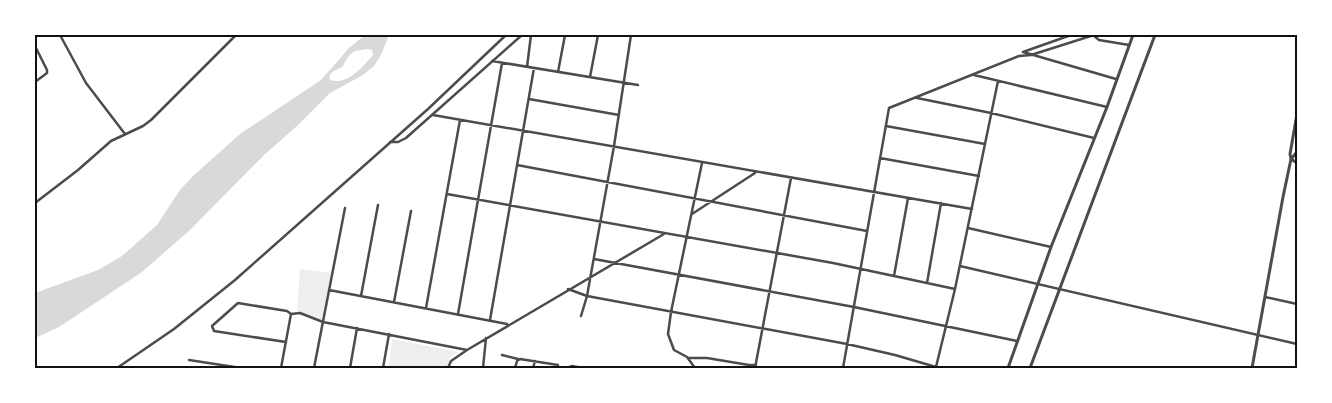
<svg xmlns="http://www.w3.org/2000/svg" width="1332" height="403" font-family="Quicksand,sans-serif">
  <rect width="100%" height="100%" fill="#fff"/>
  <path fill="#eee" d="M 300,269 L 331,273 L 322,320 L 297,311 Z
    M 392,339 L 458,352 L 450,357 L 448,368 L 389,368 Z"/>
  <path fill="#d9d9d9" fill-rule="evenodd" d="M 365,35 L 389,35 L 381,55 L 374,66 L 363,75 L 330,93 L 297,126 L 264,155 L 190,230 L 142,272 L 59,327 L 35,338 L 35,293 L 98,270 L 122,256 L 157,225 L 180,190 L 193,176 L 240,134 L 321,80 L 349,48 ZM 368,49 L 372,50 L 373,55 C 363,66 348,86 330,80 C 328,70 337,71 343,66 C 351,51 352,51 368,49 Z"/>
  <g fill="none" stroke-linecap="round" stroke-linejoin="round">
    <path stroke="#4c4c4c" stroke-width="2.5" d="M 60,35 L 86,83 L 125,134
      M 1093,35 L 1099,40 L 1129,45
      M 35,46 L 47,70 L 47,73 L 35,82
      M 1023,52 L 1116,79
      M 1023,52 L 1071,35
      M 492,61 L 638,85
      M 527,67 L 531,35
      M 558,72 L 565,35
      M 974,75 L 1107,107
      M 590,77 L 598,35
      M 917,98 L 991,113 L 1094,138
      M 529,99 L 619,115
      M 433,115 L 972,209
      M 886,126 L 985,144
      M 390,142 L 398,142 L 406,138 L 522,35
      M 880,158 L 979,176
      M 517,165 L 867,231
      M 447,194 L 833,263 L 955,289
      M 35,203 L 78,170 L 111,141 L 143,126 L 151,120 L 236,35
      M 692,214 L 755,173
      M 968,228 L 1051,247
      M 594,259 L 854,307 L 1017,341
      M 960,266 L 1297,344
      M 894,276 L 908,198
      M 927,283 L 941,203
      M 568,289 L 587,296 L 847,344 L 895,355 L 936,367
      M 329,290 L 507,324
      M 361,296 L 378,205
      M 1265,297 L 1297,304
      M 394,302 L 411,211
      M 426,308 L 460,120
      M 291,314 L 300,313 L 323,322 L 467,350
      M 458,314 L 502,63
      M 581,316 L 587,296 L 614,146 L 631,35
      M 490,320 L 534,68
      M 286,342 L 214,331 L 212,326 L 238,303 L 287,311 L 291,314
      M 502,355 L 518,359
      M 688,358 L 707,358 L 749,365 L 756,365
      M 189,360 L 241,368
      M 936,367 L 955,289 L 998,81
      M 117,368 L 174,329 L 235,280 L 428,109 L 506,35
      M 281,368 L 291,314
      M 314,368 L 345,208
      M 350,368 L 357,328
      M 383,368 L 389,334
      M 448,368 L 451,361 L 467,350 L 664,234
      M 483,368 L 486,338
      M 515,368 L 517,361 L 520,359 L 558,365
      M 533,368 L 535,361
      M 567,368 L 572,366 L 583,368
      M 695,368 L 687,357 L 674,350 L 668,334 L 671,312 L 702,163
      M 755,368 L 791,178
      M 843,368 L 889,108 L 1019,56 L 1031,55 L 1094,35"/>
    <path stroke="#4c4c4c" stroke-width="3" d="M 1297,114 L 1290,154 L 1291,159 L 1297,163
      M 1297,140 L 1297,151
      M 1008,368 L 1051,247 L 1107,107 L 1133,35
      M 1030,368 L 1155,35
      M 1252,368 L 1283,197 L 1291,159 L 1297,152"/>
  </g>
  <rect width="1332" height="403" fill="none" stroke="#ffffff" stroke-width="72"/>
  <rect x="36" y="36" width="1260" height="331" fill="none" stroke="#111" stroke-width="2"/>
</svg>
